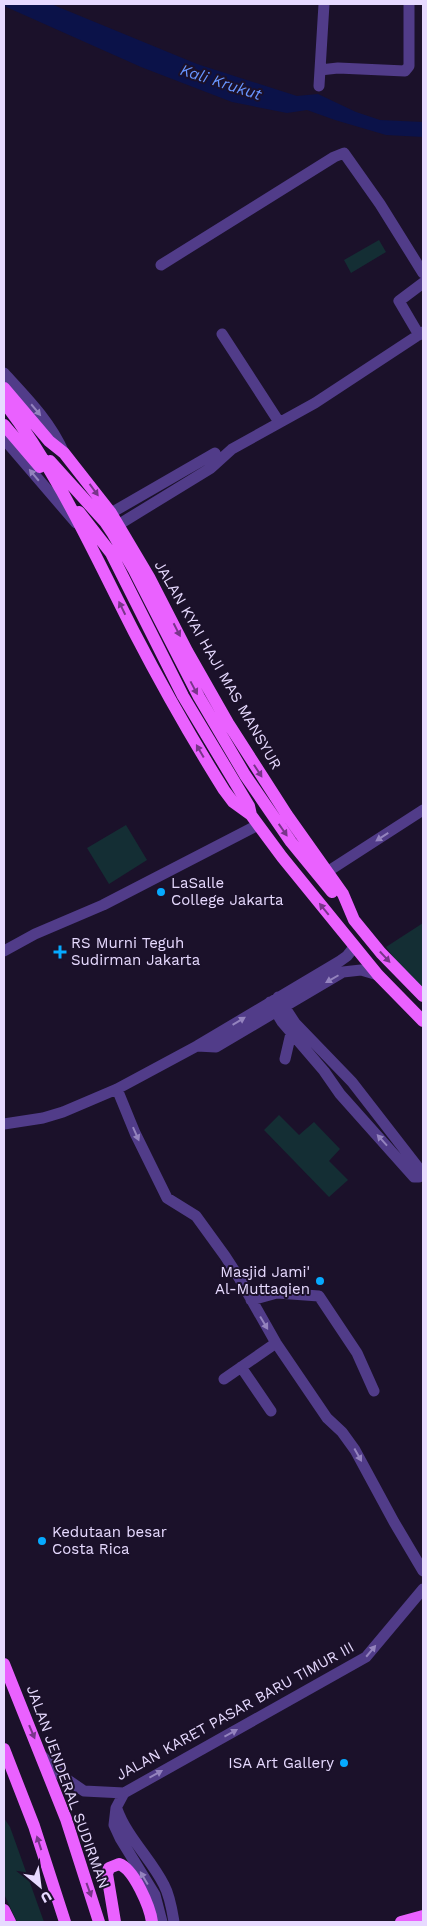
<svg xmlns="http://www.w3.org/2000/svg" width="427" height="1926" font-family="'Work Sans',sans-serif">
  <rect width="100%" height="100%" fill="#1b112a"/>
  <path fill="#142e34" d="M 379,240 L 386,252 L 351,273 L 344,260 Z
    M 126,825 L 147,860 L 109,884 L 87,848 Z
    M 423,923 L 423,997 L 386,947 Z
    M 279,1115 L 299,1135 L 314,1122 L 340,1149 L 329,1161 L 348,1180 L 329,1197 L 264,1130 Z
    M 4,1818 L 10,1827 L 44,1922 L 17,1922 L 4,1894 Z"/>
  <path fill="#0b1249" d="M 4,4 L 51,4 L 197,64 L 297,96 L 318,94 L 356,112 L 380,120 L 423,122 L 423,137 L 386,135 L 335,120 L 307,110 L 287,113 L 232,102 L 141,67 L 4,6 Z"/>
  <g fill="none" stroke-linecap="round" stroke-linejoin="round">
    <path stroke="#513c89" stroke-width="11" d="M 320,70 L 338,68 L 405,71 L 409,66 L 409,4
      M 319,86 L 324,4
      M 161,265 L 334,157 L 344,153 L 380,204 L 423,273
      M 222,334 L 279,422
      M 419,335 L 399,301 L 423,283
      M 4,373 C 26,397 51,422 64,453
      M 4,439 L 76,523
      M 111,513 L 215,453
      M 118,525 L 211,468 L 232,449 L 315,403 L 423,332
      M 327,872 L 423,810
      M 4,951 L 35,934 L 103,905 L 258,825
      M 270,1002 L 282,1022 L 324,1071 L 340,1094 L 414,1177 L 419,1177 L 421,1171 L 352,1082 L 295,1023 L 278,997
      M 197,1046 L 216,1047 L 343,972 L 361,970 L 378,975
      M 285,1059 L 292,1029
      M 117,1089 L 135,1133 L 167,1198 L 196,1216 L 225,1256 L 238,1276 L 276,1343 L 327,1418 L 342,1432 L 355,1450 L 394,1522 L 423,1571
      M 4,1124 L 43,1118 L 63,1112 L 117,1089 L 197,1046 L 340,961 L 347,956 L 355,946
      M 251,1300 L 277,1293 L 319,1296 L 357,1353 L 374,1391
      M 241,1367 L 271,1411
      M 224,1379 L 276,1343
      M 42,1756 L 62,1776 L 84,1791 L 124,1793 L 366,1657 L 423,1589
      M 124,1793 L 116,1808 L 114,1825 L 120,1838 L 155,1895 L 162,1922
      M 117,1809 C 127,1837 151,1859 164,1885 C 170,1896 172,1910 174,1922"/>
    <path stroke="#ea61ff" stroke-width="12" d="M 4,388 L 49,441 L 64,453 L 111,513 L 149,577 L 187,651 L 228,723 L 287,815 L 343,894 L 354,920 L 381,953 L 423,996
      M 4,402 C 58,472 94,554 134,632 C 162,686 192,739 224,790 L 233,802 L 251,815 L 282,857 L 378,975 L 423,1021
      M 4,425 L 40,467
      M 50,461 L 105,522 L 113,534 L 134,570 L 199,697 L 245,775 L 291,842 L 332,892
      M 79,512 L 111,553 L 183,696 L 249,806 L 251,815
      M 4,1664 L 66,1819 L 99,1922
      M 4,1749 L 34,1826 L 65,1922
      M 4,1910 L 10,1922
      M 115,1922 L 107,1874 L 109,1868 L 119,1864 C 134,1869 150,1907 152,1922
      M 401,1922 L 423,1916"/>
  </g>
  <defs><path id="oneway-solid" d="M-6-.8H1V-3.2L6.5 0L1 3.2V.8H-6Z" transform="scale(1.25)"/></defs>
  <g fill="#9483be">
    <use href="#oneway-solid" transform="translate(36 410) rotate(50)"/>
    <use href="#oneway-solid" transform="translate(34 475) rotate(-130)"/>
    <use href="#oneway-solid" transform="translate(382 837) rotate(147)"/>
    <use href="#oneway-solid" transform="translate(332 979) rotate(150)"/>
    <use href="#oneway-solid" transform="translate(239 1021) rotate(-31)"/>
    <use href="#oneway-solid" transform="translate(136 1134) rotate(66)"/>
    <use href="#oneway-solid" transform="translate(382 1140) rotate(-132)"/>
    <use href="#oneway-solid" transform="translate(264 1323) rotate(59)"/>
    <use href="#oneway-solid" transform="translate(358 1455) rotate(61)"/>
    <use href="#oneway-solid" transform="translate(371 1651) rotate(-50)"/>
    <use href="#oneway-solid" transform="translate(231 1733) rotate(-29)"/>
    <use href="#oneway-solid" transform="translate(156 1774) rotate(-29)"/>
    <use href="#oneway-solid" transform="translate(144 1878) rotate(-121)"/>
  </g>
  <g fill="#78358a">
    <use href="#oneway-solid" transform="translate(94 490) rotate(54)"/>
    <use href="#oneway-solid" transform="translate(122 608) rotate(-116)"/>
    <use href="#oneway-solid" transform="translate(177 630) rotate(63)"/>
    <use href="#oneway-solid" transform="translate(194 688) rotate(62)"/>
    <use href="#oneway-solid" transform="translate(200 751) rotate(-120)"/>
    <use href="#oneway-solid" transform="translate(258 771) rotate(57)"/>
    <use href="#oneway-solid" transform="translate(283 830) rotate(55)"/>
    <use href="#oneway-solid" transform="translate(324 909) rotate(-129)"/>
    <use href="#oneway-solid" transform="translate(385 957) rotate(47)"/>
    <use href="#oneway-solid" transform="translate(32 1732) rotate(67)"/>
    <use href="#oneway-solid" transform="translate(39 1843) rotate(-108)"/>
    <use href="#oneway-solid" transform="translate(89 1890) rotate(70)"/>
  </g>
  <g fill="#06aaff" stroke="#1b112a" stroke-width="2">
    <circle cx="161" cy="892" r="5"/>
    <path d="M57.5 944.5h5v5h5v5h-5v5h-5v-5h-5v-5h5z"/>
    <circle cx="320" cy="1281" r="5"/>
    <circle cx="42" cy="1541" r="5"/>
    <circle cx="344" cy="1763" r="5"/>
  </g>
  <g text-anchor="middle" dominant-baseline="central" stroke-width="4" stroke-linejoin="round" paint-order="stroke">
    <g font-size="15" fill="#e7daff" stroke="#1b112a">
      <text transform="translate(218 665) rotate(60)">JALAN KYAI HAJI MAS MANSYUR</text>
      <text transform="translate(235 1711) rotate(-29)">JALAN KARET PASAR BARU TIMUR III</text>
      <text transform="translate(68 1787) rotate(70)">JALAN JENDERAL SUDIRMAN</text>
    </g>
    <g font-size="15" fill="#e7daff" stroke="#1b112a" text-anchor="start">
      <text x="171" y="883">LaSalle<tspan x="171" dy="17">College Jakarta</tspan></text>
      <text x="71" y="943">RS Murni Teguh<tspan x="71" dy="17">Sudirman Jakarta</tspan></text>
      <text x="310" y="1272" text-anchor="end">Masjid Jami'<tspan x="310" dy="17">Al-Muttaqien</tspan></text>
      <text x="52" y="1532">Kedutaan besar<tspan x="52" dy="17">Costa Rica</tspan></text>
      <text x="334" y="1763" text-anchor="end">ISA Art Gallery</text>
    </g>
    <g font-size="16" font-style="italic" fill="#6895ff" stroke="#1b112a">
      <text transform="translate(221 82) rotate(18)">Kali Krukut</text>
    </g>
  </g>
  <rect width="427" height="1926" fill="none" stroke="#e7daff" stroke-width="10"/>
  <g transform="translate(40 1886) rotate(151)" stroke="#1b112a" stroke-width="4" paint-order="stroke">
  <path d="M0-4L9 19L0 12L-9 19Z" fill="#e7daff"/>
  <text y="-8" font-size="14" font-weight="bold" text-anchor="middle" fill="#e7daff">U</text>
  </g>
</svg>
